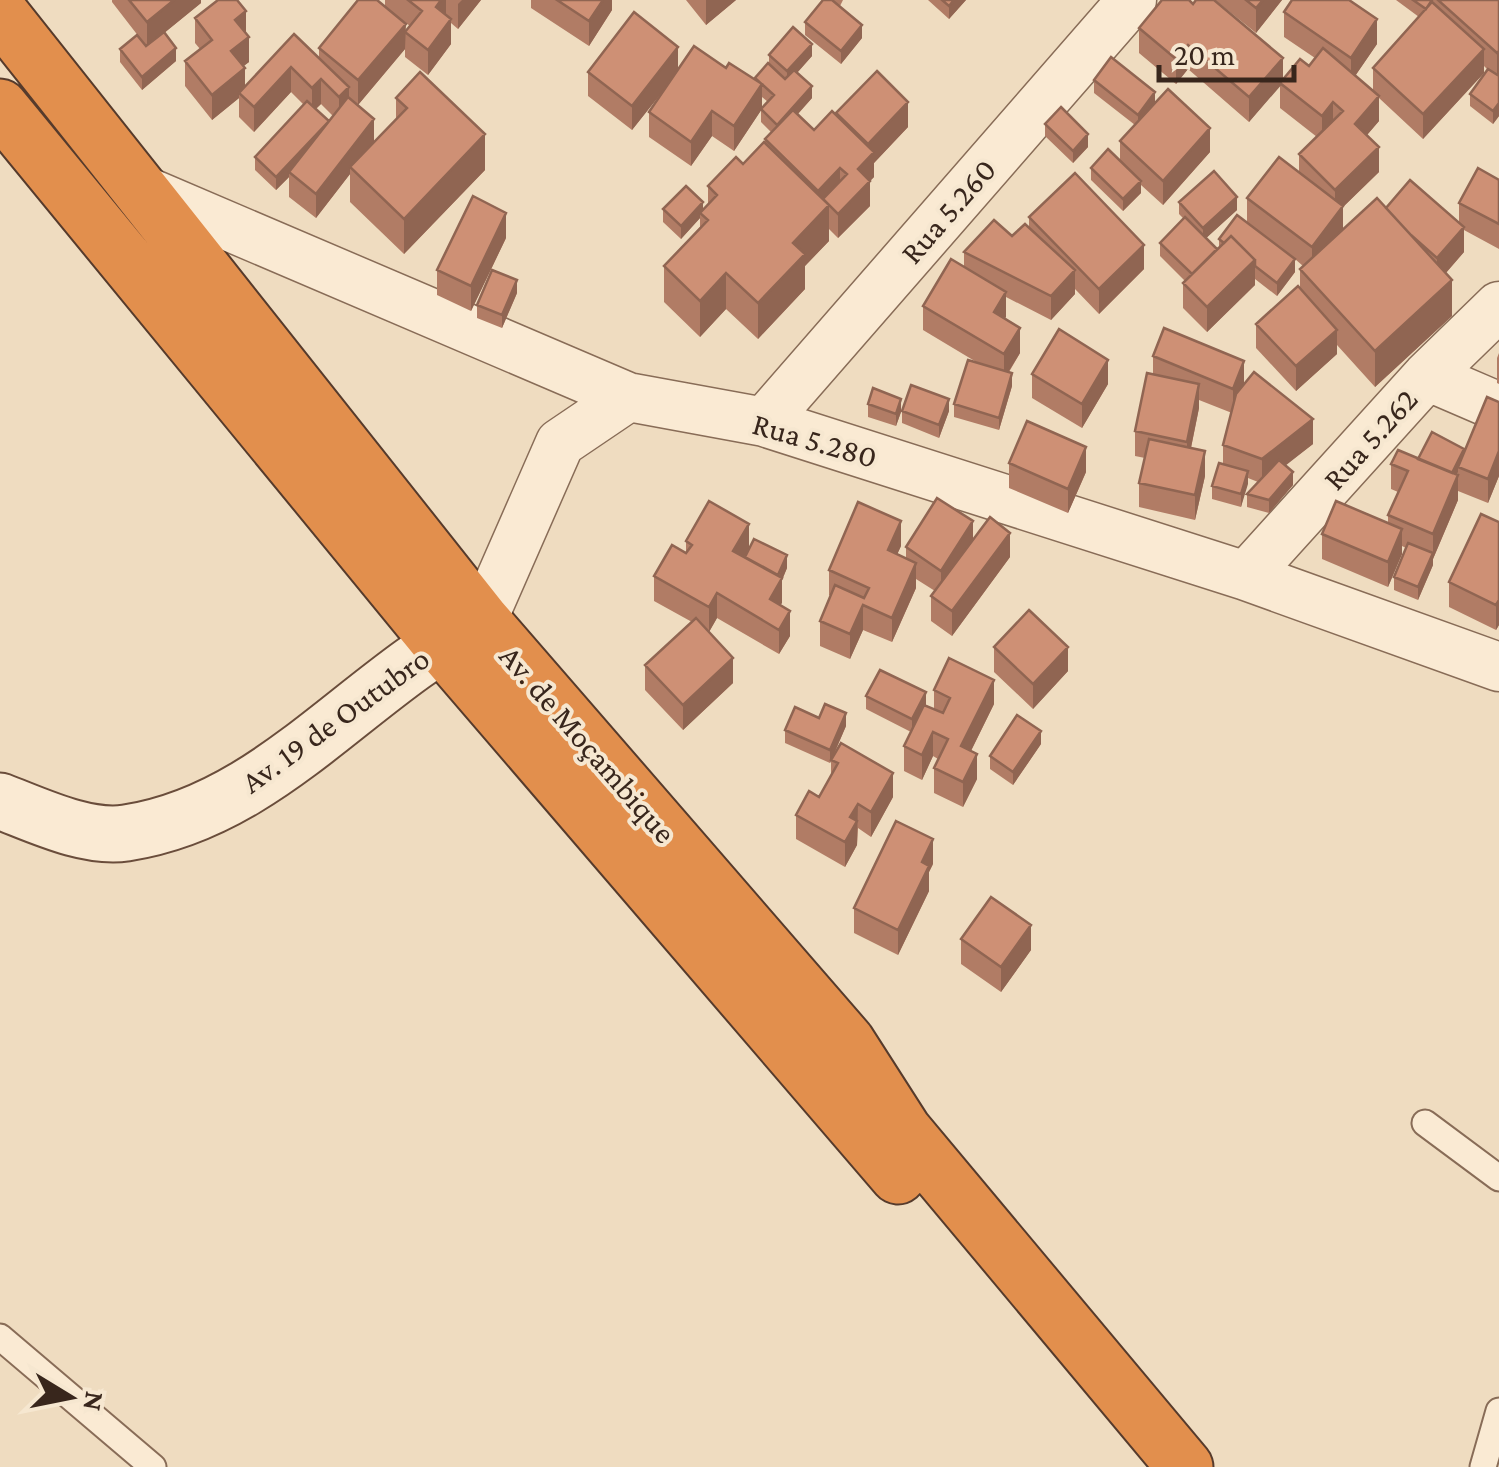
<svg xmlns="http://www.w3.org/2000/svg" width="1499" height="1467" font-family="'Crimson Pro',serif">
  <rect width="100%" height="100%" fill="#efdcc0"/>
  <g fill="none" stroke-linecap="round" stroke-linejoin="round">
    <defs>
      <path id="lane" d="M 1425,1123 L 1499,1178
        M 0,1337 L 153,1467
        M 1483,1467 L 1499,1411"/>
      <path id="street" d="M 141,189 L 628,397 L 764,422 L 1246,576 L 1499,667
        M 1427,376 L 1499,407
        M 764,422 L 1132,0
        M 1246,576 L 1427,376 L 1499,306
        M 482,621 L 560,443 L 628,397"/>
      <path id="secondary" d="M 0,801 C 37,815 86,839 126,833 C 270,811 357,685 480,622"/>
      <path id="highway" d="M 0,13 L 482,621 L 847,1042 L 904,1131 L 1185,1467
        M 0,107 L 440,643 L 898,1176"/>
    </defs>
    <use href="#lane" stroke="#886c57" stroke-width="29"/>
    <use href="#street" stroke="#886c57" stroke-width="51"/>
    <use href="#secondary" stroke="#6a4d3b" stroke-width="59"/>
    <use href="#highway" stroke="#563b2c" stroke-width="59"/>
    <use href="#lane" stroke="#faead3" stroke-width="25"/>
    <use href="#street" stroke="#faead3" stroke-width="48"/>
    <use href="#secondary" stroke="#faead3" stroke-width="55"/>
    <use href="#highway" stroke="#e28f4d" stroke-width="55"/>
  </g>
  <path fill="#b17c65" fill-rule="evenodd" d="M 112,0 L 201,0 L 201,3 L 164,33 L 176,61 L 142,90 L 120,62 L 120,49 L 146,46 L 112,2 Z
    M 385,0 L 481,0 L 458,29 L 451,23 L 451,44 L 428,75 L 405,57 L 405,49 L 358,105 L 349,97 L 374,142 L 396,119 L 396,98 L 485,170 L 404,254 L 350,202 L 350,174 L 316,218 L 289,197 L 289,177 L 276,190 L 255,170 L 255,157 L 304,105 L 291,92 L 254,132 L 239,117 L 239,98 L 212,120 L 185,86 L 185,61 L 200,49 L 195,43 L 195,18 L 246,33 L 249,62 L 243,66 L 245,86 L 294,34 L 319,59 L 319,48 L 385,6 ZM 394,14 L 410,26 L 406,31 ZM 321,104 L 333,116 L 329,121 L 316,109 Z
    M 531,0 L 612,0 L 612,10 L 589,46 L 531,8 Z
    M 686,0 L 736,0 L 706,25 Z
    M 823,0 L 843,0 L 840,6 L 862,38 L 841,64 L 805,35 L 805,22 Z
    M 928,0 L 966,0 L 949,19 Z
    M 1215,0 L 1282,0 L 1256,33 Z
    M 1396,0 L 1499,0 L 1499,122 L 1499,116 L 1493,124 L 1470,106 L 1470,94 L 1488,70 L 1484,66 L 1484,73 L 1423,139 L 1379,98 L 1379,121 L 1367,135 L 1379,172 L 1343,207 L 1343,229 L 1386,208 L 1459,223 L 1459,203 L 1499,180 L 1499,249 L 1464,230 L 1464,252 L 1446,273 L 1452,316 L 1375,387 L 1337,345 L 1337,354 L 1296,391 L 1256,348 L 1256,324 L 1300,288 L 1300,269 L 1303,266 L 1295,259 L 1295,272 L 1277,296 L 1255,279 L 1255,285 L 1207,332 L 1183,308 L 1183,283 L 1185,281 L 1160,256 L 1160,243 L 1184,219 L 1179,214 L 1179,202 L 1237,210 L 1206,238 L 1217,249 L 1219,247 L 1219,239 L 1247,223 L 1247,198 L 1299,173 L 1299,154 L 1317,137 L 1280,108 L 1280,85 L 1249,122 L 1188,69 L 1176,84 L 1139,53 L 1139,28 L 1283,80 L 1309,66 L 1315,58 L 1284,37 L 1284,12 L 1377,44 L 1355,76 L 1373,91 L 1373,68 L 1419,17 Z
    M 769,55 L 812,56 L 797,73 L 812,98 L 798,114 L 814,130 L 836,116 L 836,113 L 908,127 L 874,163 L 874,177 L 870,181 L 870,206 L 838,238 L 829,229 L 829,241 L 805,266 L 805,289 L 758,339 L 726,309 L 700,337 L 664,302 L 664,266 L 700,227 L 700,218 L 681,239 L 663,222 L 663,209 L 703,210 L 708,205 L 708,186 L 743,164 L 765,143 L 765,139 L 771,132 L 761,122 L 761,110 L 734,151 L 712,136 L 691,166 L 649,137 L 649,112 L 674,77 L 632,130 L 588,96 L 588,72 L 678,71 L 726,68 L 755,80 L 769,64 ZM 762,97 L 768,102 L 762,109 Z
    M 1094,80 L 1155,102 L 1210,152 L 1163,205 L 1141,185 L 1141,193 L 1123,211 L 1091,180 L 1091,168 L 1120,160 L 1120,141 L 1135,125 L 1094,93 Z
    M 1045,124 L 1088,147 L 1073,163 L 1045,136 Z
    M 1029,217 L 1144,269 L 1099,314 L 1075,289 L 1075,294 L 1051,320 L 1006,297 L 1004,318 L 1020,353 L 1009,372 L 1012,386 L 999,430 L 954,417 L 954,404 L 978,363 L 923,330 L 923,306 L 964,267 L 964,252 L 1012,236 L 1029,228 Z
    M 506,238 L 471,311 L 437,295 L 437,270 Z
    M 517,293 L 502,328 L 477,318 L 477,305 Z
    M 1499,353 L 1499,384 L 1497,383 L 1497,358 Z
    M 1153,356 L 1244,384 L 1313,444 L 1285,465 L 1293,485 L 1269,513 L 1247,507 L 1247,494 L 1258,482 L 1248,478 L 1241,507 L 1212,499 L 1212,486 L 1223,465 L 1223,445 L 1232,413 L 1199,400 L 1199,408 L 1191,448 L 1205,476 L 1195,520 L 1139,507 L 1139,483 L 1145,458 L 1135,456 L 1135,431 L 1153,374 Z
    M 1032,374 L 1108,384 L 1082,428 L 1032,398 Z
    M 1499,402 L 1499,476 L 1488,503 L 1458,491 L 1458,472 L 1457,475 L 1458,500 L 1433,559 L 1433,565 L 1418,600 L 1394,590 L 1394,577 L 1406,548 L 1402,546 L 1402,554 L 1388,587 L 1322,559 L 1322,534 L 1388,524 L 1388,515 L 1398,492 L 1391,489 L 1391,464 L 1418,459 L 1464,454 Z
    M 868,404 L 901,412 L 896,426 L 868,417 Z
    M 902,411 L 949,411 L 939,438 L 902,423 Z
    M 1009,463 L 1086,472 L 1068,513 L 1009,488 Z
    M 1499,522 L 1499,625 L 1496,630 L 1449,607 L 1449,582 Z
    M 686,541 L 787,568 L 782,580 L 780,605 L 790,636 L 779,654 L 717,618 L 709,632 L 733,683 L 683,730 L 645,690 L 645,665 L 692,622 L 654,601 L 654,576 L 686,553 Z
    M 973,541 L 1010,557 L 952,636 L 931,621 L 931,596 L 935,591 L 916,579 L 916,588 L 892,642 L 863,630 L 850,659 L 820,646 L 820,621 L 831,596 L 829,595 L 829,570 L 901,546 L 897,554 L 906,558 L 906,547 Z
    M 994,647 L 1068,671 L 1033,709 L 994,672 Z
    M 934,690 L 994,704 L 971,751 L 977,779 L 963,807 L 934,793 L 934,768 L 938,759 L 933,756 L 922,780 L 904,771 L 904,746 L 911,732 L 866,709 L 866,696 L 926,705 L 934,709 Z
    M 819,718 L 846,726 L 830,763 L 785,743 L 785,730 Z
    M 1041,744 L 1013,785 L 990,769 L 990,756 Z
    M 831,760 L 893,797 L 871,837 L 858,828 L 857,845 L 845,867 L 796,839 L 796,815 L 819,797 L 831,776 Z
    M 933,864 L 929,872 L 929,891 L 898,955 L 854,933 L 854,908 Z
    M 961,939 L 1031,950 L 1001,992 L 961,964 Z"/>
  <path fill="#906552" d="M 174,0 L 201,0 L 201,3 L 147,47 L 147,22 Z
    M 441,0 L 446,0 L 446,19 L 436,7 Z
    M 462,0 L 481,0 L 458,29 L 458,4 Z
    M 603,0 L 612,0 L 612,10 L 589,46 L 589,21 Z
    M 706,0 L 736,0 L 706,25 Z
    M 954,0 L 966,0 L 949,19 L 949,6 Z
    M 1263,0 L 1282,0 L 1256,33 L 1256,8 Z
    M 246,11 L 246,36 L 235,20 Z
    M 451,19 L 451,44 L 428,75 L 428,50 Z
    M 1377,19 L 1377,44 L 1351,82 L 1351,58 Z
    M 406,24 L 405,49 L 358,105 L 358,80 Z
    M 862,25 L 862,38 L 841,64 L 841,51 Z
    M 249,37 L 249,62 L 231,76 L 231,51 Z
    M 812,44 L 812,56 L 787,84 L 787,71 Z
    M 1188,45 L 1188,69 L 1176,84 L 1176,59 Z
    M 678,47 L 678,72 L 632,130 L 632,106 Z
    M 176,48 L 176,61 L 142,90 L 142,77 Z
    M 1484,49 L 1484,73 L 1423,139 L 1423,114 Z
    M 1499,51 L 1499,76 L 1497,78 L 1497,53 Z
    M 1283,58 L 1283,83 L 1249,122 L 1249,97 Z
    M 291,67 L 291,92 L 254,132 L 254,107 Z
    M 245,68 L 245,93 L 239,93 L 239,98 L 212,120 L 212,95 Z
    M 321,79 L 321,104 L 312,112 L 312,88 Z
    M 762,84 L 762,109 L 734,151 L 734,126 Z
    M 812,86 L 812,98 L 777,137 L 777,125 Z
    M 349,87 L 349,111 L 339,122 L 339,97 Z
    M 1155,92 L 1155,105 L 1138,127 L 1138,115 Z
    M 1379,96 L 1379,121 L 1355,149 L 1355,124 Z
    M 908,102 L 908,127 L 874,163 L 874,177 L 863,188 L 870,181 L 870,206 L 838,238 L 838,214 L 858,169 L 868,158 L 868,144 Z
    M 1333,102 L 1333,127 L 1322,141 L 1322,116 Z
    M 1499,103 L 1499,116 L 1493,124 L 1493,111 Z
    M 712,111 L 712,136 L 691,166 L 691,142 Z
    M 374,119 L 374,143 L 350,167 L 350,174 L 316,218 L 316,194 Z
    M 329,121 L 289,172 L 289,177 L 276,190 L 276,177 Z
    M 1210,128 L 1210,152 L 1163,205 L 1163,181 Z
    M 485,134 L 485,170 L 404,254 L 404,219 Z
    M 1088,134 L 1088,147 L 1073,163 L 1073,151 Z
    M 1379,147 L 1379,172 L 1343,207 L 1343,231 L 1312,272 L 1312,247 L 1335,215 L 1335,190 Z
    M 840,168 L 840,193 L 818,215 L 818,191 Z
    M 1141,181 L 1141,193 L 1123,211 L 1123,199 Z
    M 1237,197 L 1237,210 L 1203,241 L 1203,228 Z
    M 703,202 L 703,215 L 700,213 L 700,218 L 681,239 L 681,226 Z
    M 829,205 L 829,241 L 805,266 L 805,289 L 758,339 L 758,303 L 793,243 Z
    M 506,213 L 506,238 L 471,311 L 471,286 Z
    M 1464,227 L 1464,252 L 1437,283 L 1437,258 Z
    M 1144,245 L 1144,269 L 1099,314 L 1099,289 Z
    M 1295,259 L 1295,272 L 1277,296 L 1277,283 Z
    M 1255,260 L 1255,285 L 1207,332 L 1207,307 Z
    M 1075,270 L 1075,294 L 1051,320 L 1051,296 Z
    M 726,273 L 726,309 L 700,337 L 700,301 Z
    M 517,280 L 517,293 L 502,328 L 502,315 Z
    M 1452,280 L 1452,316 L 1375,387 L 1375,351 Z
    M 1006,292 L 1006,317 L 994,336 L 994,312 Z
    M 1020,328 L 1020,353 L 1004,379 L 1004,354 Z
    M 1337,330 L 1337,354 L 1296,391 L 1296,366 Z
    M 1108,360 L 1108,384 L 1082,428 L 1082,404 Z
    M 1244,361 L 1244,386 L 1233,414 L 1233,389 Z
    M 1012,373 L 1012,386 L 999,430 L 999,418 Z
    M 1199,384 L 1199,408 L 1187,467 L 1187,442 Z
    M 901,399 L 901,412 L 896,426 L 896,414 Z
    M 949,399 L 949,411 L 939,438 L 939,425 Z
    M 1313,419 L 1313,444 L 1262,484 L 1262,459 Z
    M 1086,447 L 1086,472 L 1068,513 L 1068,489 Z
    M 1464,449 L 1464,462 L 1458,467 L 1458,472 L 1449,492 L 1449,479 Z
    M 1205,451 L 1205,476 L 1195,520 L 1195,495 Z
    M 1499,451 L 1499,476 L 1488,503 L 1488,479 Z
    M 1248,471 L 1248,484 L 1241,507 L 1241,494 Z
    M 1293,472 L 1293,485 L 1269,513 L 1269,500 Z
    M 1458,475 L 1458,500 L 1433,559 L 1433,534 Z
    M 901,521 L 901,546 L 888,575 L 888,550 Z
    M 973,521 L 973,546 L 941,595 L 941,571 Z
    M 749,524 L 749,549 L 733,575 L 733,551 Z
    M 1402,529 L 1402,554 L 1388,587 L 1388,562 Z
    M 1010,533 L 1010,557 L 952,636 L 952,611 Z
    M 1433,553 L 1433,565 L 1418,600 L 1418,587 Z
    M 787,555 L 787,568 L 782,580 L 782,603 L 770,624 L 770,599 Z
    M 916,563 L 916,588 L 892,642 L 892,618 Z
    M 717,593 L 717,618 L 709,632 L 709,607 Z
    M 1499,600 L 1499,625 L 1496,630 L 1496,605 Z
    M 863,605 L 863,630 L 850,659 L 850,634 Z
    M 790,611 L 790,636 L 779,654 L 779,630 Z
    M 1068,647 L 1068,671 L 1033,709 L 1033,684 Z
    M 733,658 L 733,683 L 683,730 L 683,705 Z
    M 994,680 L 994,704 L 961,771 L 961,746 Z
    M 926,692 L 926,705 L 912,732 L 912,719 Z
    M 846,713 L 846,726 L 830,763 L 830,750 Z
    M 1041,731 L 1041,744 L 1013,785 L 1013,772 Z
    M 933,732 L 933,756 L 922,780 L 922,755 Z
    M 977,754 L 977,779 L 963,807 L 963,782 Z
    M 893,773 L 893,797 L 871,837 L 871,812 Z
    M 858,804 L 857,845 L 845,867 L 845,842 L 850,817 Z
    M 933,839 L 933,864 L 929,872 L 929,891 L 898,955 L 898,930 L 922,862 Z
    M 1031,925 L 1031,950 L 1001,992 L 1001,967 Z"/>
  <path fill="#ce9075" stroke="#906552" stroke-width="2.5" d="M 129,0 L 174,0 L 147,22 Z
    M 218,0 L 237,0 L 246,11 L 235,20 L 249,37 L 231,51 L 245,68 L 212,95 L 185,61 L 212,40 L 195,18 Z
    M 358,0 L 377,0 L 406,24 L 358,80 L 319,48 Z
    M 408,0 L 441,0 L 436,7 L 451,19 L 428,50 L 405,32 L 422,11 Z
    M 557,0 L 603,0 L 589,21 Z
    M 823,0 L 832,0 L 862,25 L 841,51 L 805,22 Z
    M 942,0 L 954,0 L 949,6 Z
    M 1162,0 L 1189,0 L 1193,4 L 1196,0 L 1214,0 L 1283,58 L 1249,97 L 1188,45 L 1176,59 L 1139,28 Z
    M 1246,0 L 1263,0 L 1256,8 Z
    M 1292,0 L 1349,0 L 1377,19 L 1351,58 L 1284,12 Z
    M 1413,0 L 1432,0 L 1426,9 Z
    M 1438,0 L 1499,0 L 1499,51 L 1497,53 Z
    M 1432,2 L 1484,49 L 1423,114 L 1373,68 Z
    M 634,12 L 678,47 L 632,106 L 588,72 Z
    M 793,27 L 812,44 L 787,71 L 769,55 Z
    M 164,32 L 176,48 L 142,77 L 120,49 L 137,35 L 146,46 Z
    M 294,34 L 349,87 L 339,97 L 321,79 L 312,88 L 291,67 L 254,107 L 239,93 Z
    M 694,46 L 726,68 L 729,63 L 762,84 L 734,126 L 712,111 L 691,142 L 649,112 Z
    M 1323,48 L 1379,96 L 1355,124 L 1379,147 L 1335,190 L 1299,154 L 1343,111 L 1333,102 L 1322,116 L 1280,83 L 1300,59 L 1309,66 Z
    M 1111,57 L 1155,92 L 1138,115 L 1094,80 Z
    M 768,63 L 785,79 L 794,70 L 812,86 L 777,125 L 761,109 L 774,95 L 755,78 Z
    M 1488,69 L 1499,76 L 1499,103 L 1493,111 L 1470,94 Z
    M 877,71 L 908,102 L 868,144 L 836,113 Z
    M 420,72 L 485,134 L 404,219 L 350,167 L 407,108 L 396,98 Z
    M 1168,89 L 1210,128 L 1163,181 L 1120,141 Z
    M 348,97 L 374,119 L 316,194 L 289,172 Z
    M 307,101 L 329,121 L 276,177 L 255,157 Z
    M 1061,107 L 1088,134 L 1073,151 L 1045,124 Z
    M 793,110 L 814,130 L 832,111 L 874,152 L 858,169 L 870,181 L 838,214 L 823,199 L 847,174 L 840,168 L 818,191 L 765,139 Z
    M 764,142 L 829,205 L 793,243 L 805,254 L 758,303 L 726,273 L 700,301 L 664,266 L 708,220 L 700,213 L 717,195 L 708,186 L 736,157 L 743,164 Z
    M 1108,149 L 1141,181 L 1123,199 L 1091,168 Z
    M 1279,157 L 1343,206 L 1312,247 L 1247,198 Z
    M 1478,168 L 1499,180 L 1499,224 L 1459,203 Z
    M 1214,171 L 1237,197 L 1203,228 L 1179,202 Z
    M 1075,173 L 1144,245 L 1099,289 L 1029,217 Z
    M 1410,180 L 1464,227 L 1437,258 L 1411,235 L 1386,208 Z
    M 686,186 L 703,202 L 681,226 L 663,209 Z
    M 473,196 L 506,213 L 471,286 L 437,270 Z
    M 1377,198 L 1452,280 L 1375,351 L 1300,269 Z
    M 1237,215 L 1295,259 L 1277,283 L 1255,266 L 1255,260 L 1231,236 L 1224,243 L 1219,239 Z
    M 1185,217 L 1217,249 L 1192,274 L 1160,243 Z
    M 994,220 L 1012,236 L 1025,224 L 1075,270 L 1051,296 L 964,252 Z
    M 1231,236 L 1255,260 L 1207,307 L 1183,283 Z
    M 951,259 L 1006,292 L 994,312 L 1020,328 L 1004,354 L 923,306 Z
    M 492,270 L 517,280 L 502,315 L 477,305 Z
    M 1298,286 L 1337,330 L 1296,366 L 1256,324 Z
    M 1164,328 L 1244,361 L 1233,389 L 1153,356 Z
    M 1059,329 L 1108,360 L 1082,404 L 1032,374 Z
    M 968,360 L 1012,373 L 999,418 L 954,404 Z
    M 1254,372 L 1313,419 L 1262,459 L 1223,445 L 1236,394 Z
    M 1147,373 L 1199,384 L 1187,442 L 1135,431 Z
    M 911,385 L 949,399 L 939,425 L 902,411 Z
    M 873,388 L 901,399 L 896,414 L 868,404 Z
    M 1487,397 L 1499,402 L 1499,451 L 1488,479 L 1458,467 Z
    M 1027,421 L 1086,447 L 1068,489 L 1009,463 Z
    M 1432,432 L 1464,449 L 1452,473 L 1418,459 Z
    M 1149,439 L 1205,451 L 1195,495 L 1139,483 Z
    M 1398,450 L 1458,475 L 1433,534 L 1388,515 L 1408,471 L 1391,464 Z
    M 1279,460 L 1293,472 L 1269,500 L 1247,494 Z
    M 1219,463 L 1248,471 L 1241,494 L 1212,486 Z
    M 937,498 L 973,521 L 941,571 L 906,547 Z
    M 709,501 L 749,524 L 733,551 L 782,578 L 770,599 L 790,611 L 779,630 L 717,593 L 709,607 L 654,576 L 672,545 L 686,553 L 692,545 L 686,541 Z
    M 1336,501 L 1402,529 L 1388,562 L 1322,534 Z
    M 858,502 L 901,521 L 888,550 L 916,563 L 892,618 L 863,605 L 850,634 L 820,621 L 835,585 L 864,598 L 869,588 L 829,570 Z
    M 1481,514 L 1499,522 L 1499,600 L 1496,605 L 1449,582 Z
    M 990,517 L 1010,533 L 952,611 L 931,596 Z
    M 754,539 L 787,555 L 778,575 L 745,557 Z
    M 1408,543 L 1433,553 L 1418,587 L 1394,577 Z
    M 1029,610 L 1068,647 L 1033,684 L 994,647 Z
    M 696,618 L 733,658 L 683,705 L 645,665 Z
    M 949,658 L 994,680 L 961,746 L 977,754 L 963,782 L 934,768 L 948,739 L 933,732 L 922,755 L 904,746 L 924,705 L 943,713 L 950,698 L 934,690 Z
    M 880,670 L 926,692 L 912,719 L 866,696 Z
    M 825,704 L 846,713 L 830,750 L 785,730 L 795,707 L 819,718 Z
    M 1017,715 L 1041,731 L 1013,772 L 990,756 Z
    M 841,743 L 893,773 L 871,812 L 858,804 L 850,817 L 857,821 L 845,842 L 796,815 L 809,791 L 819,797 L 838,763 L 831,760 Z
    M 896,821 L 933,839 L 922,862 L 929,866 L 898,930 L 854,908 Z
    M 991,897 L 1031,925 L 1001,967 L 961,939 Z"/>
  <g text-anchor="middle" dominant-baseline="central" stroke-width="8" stroke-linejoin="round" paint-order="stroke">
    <g font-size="32" fill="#38261c" stroke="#f6e7d0">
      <text transform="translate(948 211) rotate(-49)">Rua 5.260</text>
      <text transform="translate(1370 439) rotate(-48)">Rua 5.262</text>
      <text transform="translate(815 440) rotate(16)">Rua 5.280</text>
      <text transform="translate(335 720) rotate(-36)">Av. 19 de Outubro</text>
      <text transform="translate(588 744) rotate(49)">Av. de Moçambique</text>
    </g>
  </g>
  <g transform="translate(70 1397) rotate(100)" stroke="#f6e7d0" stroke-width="8" paint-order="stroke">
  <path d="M0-8L18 38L0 25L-18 38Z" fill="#38261c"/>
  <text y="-15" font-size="28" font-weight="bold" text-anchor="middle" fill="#38261c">N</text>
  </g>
  <path d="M1159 65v15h135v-15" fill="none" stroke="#38261c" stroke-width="5"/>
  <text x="1174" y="65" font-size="30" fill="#38261c" stroke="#f6e7d0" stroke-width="8" paint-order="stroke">20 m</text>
</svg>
